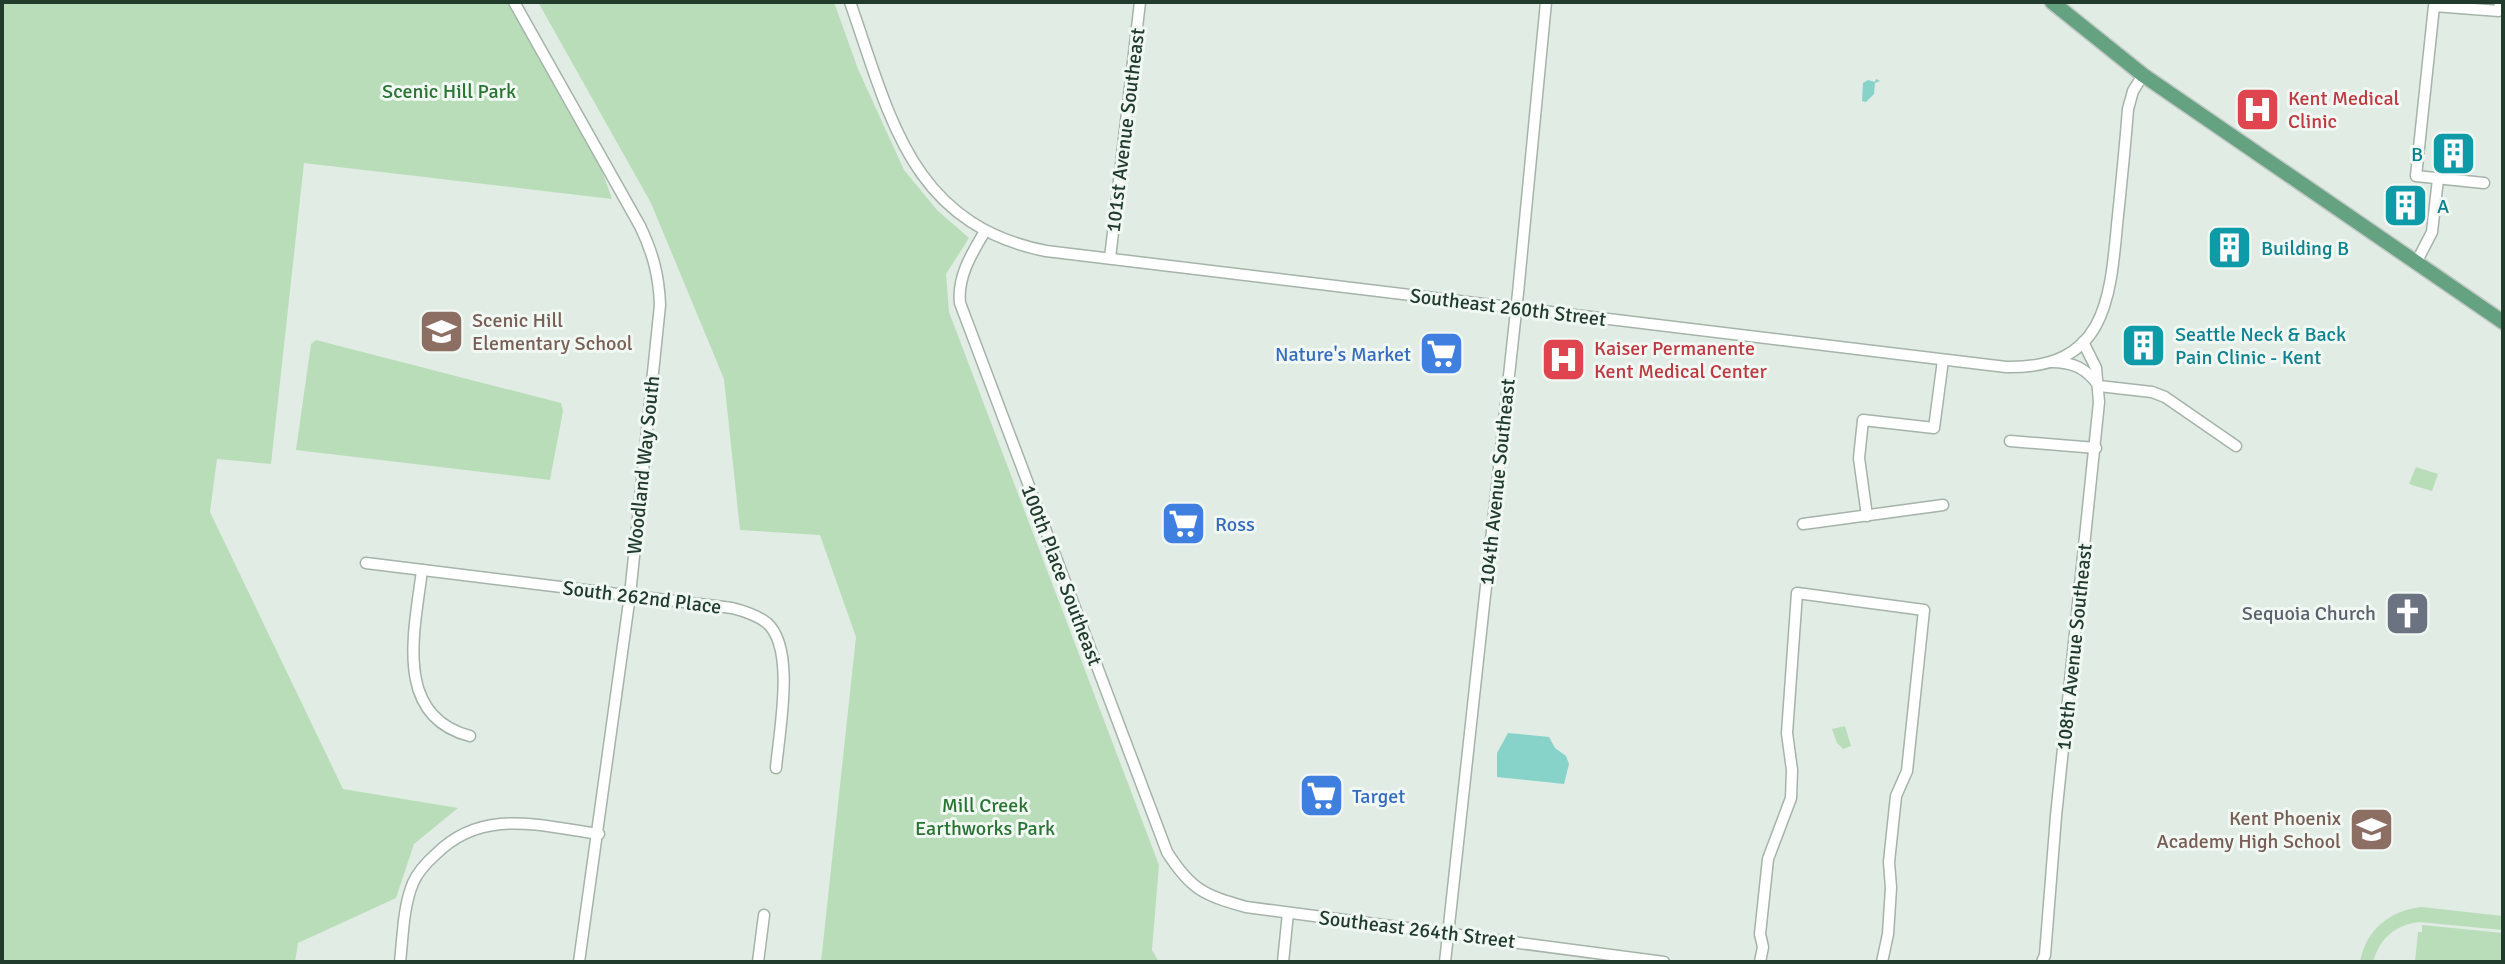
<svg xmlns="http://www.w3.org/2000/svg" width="2505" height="964" font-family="Signika,sans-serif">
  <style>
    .green { fill: #b9ddb9 }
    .water { fill: #87d2c9 }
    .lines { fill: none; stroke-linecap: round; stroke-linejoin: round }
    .minor-casing { stroke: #a4b4a9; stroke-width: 13 }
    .major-casing { stroke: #c1c8c4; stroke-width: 17 }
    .minor { stroke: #fff; stroke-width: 10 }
    .major { stroke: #64a281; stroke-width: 14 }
    .labels { text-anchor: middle; stroke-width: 6; stroke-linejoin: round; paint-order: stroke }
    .park-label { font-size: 20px; fill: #2a7433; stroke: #f1f8f3 }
    .health-label { font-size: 20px; fill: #be3a42; stroke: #f1f8f3; text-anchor: start }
    .street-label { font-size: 20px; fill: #213c2d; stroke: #f1f8f3 }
    .culture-label { font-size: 20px; fill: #0d838f; stroke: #f1f8f3; text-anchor: start }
    .education-label { font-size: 20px; fill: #785e54; stroke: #f1f8f3; text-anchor: start }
    .shop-label { font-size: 20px; fill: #366cbe; stroke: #f1f8f3; text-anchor: start }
    .worship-label { font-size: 20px; fill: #5b616d; stroke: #f1f8f3; text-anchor: end }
  </style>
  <rect width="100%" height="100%" fill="#e1ece4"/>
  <g class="green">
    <path d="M 2,2 L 507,2 L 602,171 L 612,199 L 304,163 L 271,464 L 217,459 L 210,512 L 343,789 L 458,808 L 414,844 L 396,898 L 298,943 L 295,962 L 2,962 Z"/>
    <path d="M 538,2 L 834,2 L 858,69 L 904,170 L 937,210 L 969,238 L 946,274 L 949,312 L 1159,865 L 1152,950 L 1159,962 L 821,962 L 856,637 L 820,535 L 740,530 L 724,379 L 651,203 Z"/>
    <path d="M 316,340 L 561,403 L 563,411 L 550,480 L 296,450 L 311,344 Z"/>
    <path d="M 2416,467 L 2438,474 L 2432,491 L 2409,484 Z"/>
    <path d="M 1845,726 L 1851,746 L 1843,749 L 1837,743 L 1832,729 Z"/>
    <path d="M 2421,907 L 2503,916 L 2503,930 L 2419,922 C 2395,925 2380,938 2373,962 L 2360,962 C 2366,930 2389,911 2421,907 Z"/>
    <path d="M 2422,925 L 2503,933 L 2503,962 L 2415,962 L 2418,932 L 2422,932 Z"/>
  </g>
  <g class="water">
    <path d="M 1876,79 L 1880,81 L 1875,83 L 1874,94 L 1866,102 L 1862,101 L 1863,83 L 1868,80 L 1875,82 Z"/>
    <path d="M 1508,733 L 1549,737 L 1555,748 L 1566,756 L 1569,764 L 1564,784 L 1497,777 L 1497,753 Z"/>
  </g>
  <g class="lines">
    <defs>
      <g id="minor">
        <path d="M 514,2 L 640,226 C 653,253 659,276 660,305 L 630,595 L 579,962"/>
        <path d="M 850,2 C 890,116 910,224 1046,251 L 2006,367 C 2104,369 2110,303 2117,225 C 2121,187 2125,148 2128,109 L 2133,91 L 2143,75"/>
        <path d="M 2484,183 L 2416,176 L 2434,6 L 2499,11 L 2500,2"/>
        <path d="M 985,231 C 972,253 957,277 960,303 L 1167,852 C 1191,890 1204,895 1246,907 L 1664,962"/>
        <path d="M 1110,258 L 1140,2"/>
        <path d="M 2416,263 L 2432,232 L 2438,179"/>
        <path d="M 2051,362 C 2073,362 2086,368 2099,386 L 2152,392 L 2165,397 L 2236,446"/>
        <path d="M 2010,441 L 2096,448"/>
        <path d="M 1867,516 L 1859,458 L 1863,420 L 1934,428 L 1943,360"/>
        <path d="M 1803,524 L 1943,505"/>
        <path d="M 366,563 L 732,608 C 744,611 757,615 767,623 C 796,648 779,732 776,768"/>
        <path d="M 422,570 C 415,629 392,716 470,736"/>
        <path d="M 400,962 C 403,936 403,907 413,883 C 418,871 427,862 436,854 C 483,807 540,826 599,834"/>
        <path d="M 758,962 L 764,915"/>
        <path d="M 1283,962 L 1288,913"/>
        <path d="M 1445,962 L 1518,293 L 1546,2"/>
        <path d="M 1760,962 L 1763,947 L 1760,934 L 1768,859 L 1791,798 L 1792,770 L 1787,733 L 1797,593 L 1924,610 L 1907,771 L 1896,796 L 1889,862 L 1891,888 L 1888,934 L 1882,962"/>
        <path d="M 2042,962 L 2045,955 L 2056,816 L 2099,402 L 2096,368 L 2083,342"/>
      </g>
      <path id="major" d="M 2052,2 L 2143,75 L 2503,322"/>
    </defs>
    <use href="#minor" class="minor-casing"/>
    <use href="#major" class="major-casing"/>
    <use href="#minor" class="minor"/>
    <use href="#major" class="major"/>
  </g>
  <defs>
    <symbol id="hospital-square" viewBox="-11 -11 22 22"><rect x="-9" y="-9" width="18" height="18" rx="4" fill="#e0444e" stroke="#f1f8f3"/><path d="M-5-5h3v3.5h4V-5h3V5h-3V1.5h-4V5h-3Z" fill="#fff"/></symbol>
    <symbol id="building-square" viewBox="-11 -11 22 22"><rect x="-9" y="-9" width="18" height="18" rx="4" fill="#0f9aa8" stroke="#f1f8f3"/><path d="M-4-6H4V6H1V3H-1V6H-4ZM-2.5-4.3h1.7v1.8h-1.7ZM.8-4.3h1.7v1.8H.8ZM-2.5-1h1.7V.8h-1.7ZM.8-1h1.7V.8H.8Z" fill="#fff"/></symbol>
    <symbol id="school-square" viewBox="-11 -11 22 22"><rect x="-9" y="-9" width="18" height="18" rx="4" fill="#8d6e63" stroke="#f1f8f3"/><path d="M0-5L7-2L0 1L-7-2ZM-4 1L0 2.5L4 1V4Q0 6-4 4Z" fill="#fff"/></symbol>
    <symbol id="supermarket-square" viewBox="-11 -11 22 22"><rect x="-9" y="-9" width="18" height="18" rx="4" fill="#3f7fe0" stroke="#f1f8f3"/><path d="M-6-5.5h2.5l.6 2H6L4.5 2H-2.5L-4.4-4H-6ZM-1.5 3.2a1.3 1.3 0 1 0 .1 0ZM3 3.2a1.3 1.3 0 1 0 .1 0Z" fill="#fff"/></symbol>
    <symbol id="church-square" viewBox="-11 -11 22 22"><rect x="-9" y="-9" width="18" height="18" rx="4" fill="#6b7280" stroke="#f1f8f3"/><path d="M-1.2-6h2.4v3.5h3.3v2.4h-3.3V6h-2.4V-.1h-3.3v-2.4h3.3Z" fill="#fff"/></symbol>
  </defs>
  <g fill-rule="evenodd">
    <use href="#hospital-square" x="2232" y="84" width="51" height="51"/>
    <use href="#building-square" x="2428" y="128" width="51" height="51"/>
    <use href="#building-square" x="2380" y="180" width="51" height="51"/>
    <use href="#building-square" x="2204" y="222" width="51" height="51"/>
    <use href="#school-square" x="416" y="306" width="51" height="51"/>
    <use href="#building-square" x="2118" y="320" width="51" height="51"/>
    <use href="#supermarket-square" x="1416" y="328" width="51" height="51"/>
    <use href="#hospital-square" x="1538" y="334" width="51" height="51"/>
    <use href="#supermarket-square" x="1158" y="498" width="51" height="51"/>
    <use href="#church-square" x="2382" y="588" width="51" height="51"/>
    <use href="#supermarket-square" x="1296" y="770" width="51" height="51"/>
    <use href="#school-square" x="2346" y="804" width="51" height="51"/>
  </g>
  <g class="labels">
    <g class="park-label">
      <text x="449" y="98">Scenic Hill Park</text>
      <text x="985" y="812">Mill Creek<tspan x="985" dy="23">Earthworks Park</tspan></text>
    </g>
    <g class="health-label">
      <text x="2288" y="105">Kent Medical<tspan x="2288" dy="23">Clinic</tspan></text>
      <text x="1594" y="355">Kaiser Permanente<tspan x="1594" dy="23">Kent Medical Center</tspan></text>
    </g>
    <g class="street-label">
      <text transform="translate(1125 130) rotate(-83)" y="7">101st Avenue Southeast</text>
      <text transform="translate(1508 307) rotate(7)" y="7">Southeast 260th Street</text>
      <text transform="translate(643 465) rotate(-84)" y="7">Woodland Way South</text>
      <text transform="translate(1497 482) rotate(-84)" y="7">104th Avenue Southeast</text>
      <text transform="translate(1062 575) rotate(69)" y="7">100th Place Southeast</text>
      <text transform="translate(642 597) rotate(7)" y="7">South 262nd Place</text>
      <text transform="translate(2074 647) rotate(-84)" y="7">108th Avenue Southeast</text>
      <text transform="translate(1417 929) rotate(7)" y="7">Southeast 264th Street</text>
    </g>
    <g class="culture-label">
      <text x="2423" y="161" text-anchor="end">B</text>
      <text x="2437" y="213">A</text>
      <text x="2261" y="255">Building B</text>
      <text x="2175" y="341">Seattle Neck &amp; Back<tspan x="2175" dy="23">Pain Clinic - Kent</tspan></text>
    </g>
    <g class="education-label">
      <text x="472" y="327">Scenic Hill<tspan x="472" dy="23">Elementary School</tspan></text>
      <text x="2341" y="825" text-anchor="end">Kent Phoenix<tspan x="2341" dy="23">Academy High School</tspan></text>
    </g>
    <g class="shop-label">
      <text x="1411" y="361" text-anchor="end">Nature's Market</text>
      <text x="1215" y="531">Ross</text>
      <text x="1352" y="803">Target</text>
    </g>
    <g class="worship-label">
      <text x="2376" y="620">Sequoia Church</text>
    </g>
  </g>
  <rect width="2505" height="964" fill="none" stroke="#213c2d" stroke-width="8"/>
</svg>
